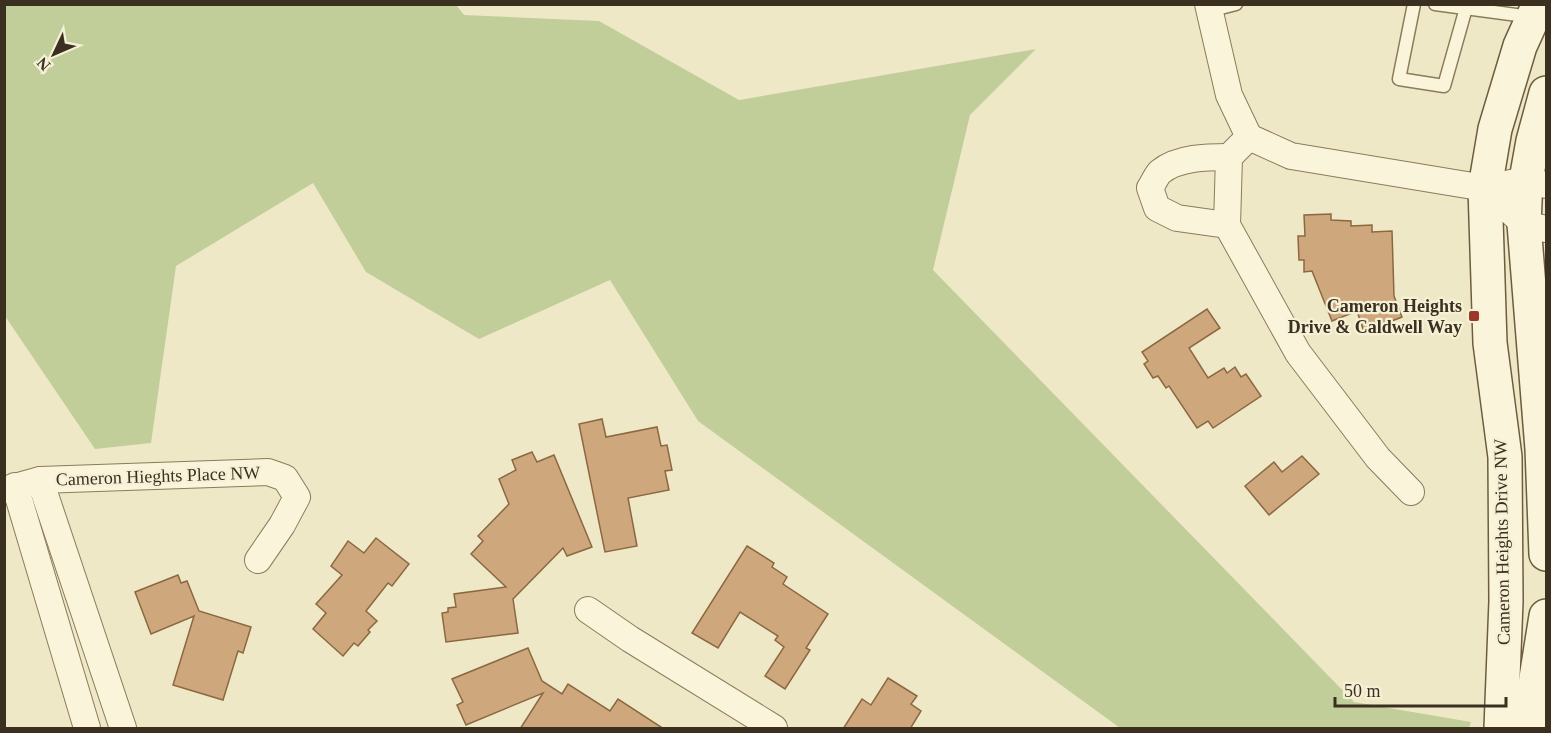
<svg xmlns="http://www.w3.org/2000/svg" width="1551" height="733" font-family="'Times New Roman',serif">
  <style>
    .green { fill: #c1ce9a }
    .building { fill: #cea87c; stroke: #8b6841; stroke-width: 1.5 }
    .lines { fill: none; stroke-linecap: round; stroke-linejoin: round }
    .lane-casing { stroke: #8b7b5b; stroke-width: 15 }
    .street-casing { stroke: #8b7b5b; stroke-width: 28 }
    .secondary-casing { stroke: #6d5c3e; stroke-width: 36 }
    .lane { stroke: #f9f4da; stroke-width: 12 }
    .street { stroke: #f9f4da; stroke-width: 26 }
    .secondary { stroke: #f9f4da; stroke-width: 33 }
    .poi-dot { fill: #9b382a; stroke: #f6f1d6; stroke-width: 2 }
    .labels { text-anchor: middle; stroke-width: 4.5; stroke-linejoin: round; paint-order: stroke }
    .poi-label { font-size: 18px; font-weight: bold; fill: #3b301f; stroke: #f6f1d6; text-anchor: end }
    .street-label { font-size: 18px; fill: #3b301f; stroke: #f6f1d6 }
  </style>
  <rect width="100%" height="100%" fill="#efe8c6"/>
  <path class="green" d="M 456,5 L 464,15 L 599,21 L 739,100 L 1036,49 L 970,115 L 933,270 L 1354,702 L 1471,722 L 1469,728 L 1120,728 L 698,421 L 610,280 L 479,339 L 366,272 L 313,183 L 176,266 L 151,443 L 95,449 L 5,316 L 5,5 Z"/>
  <g class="building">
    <path d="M 1331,214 L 1331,220 L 1351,221 L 1351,226 L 1372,225 L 1372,232 L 1392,231 L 1394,296 L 1402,317 L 1364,332 L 1357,311 L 1332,321 L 1312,271 L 1304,272 L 1304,260 L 1299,260 L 1298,236 L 1305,236 L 1304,215 Z"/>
    <path d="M 1207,309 L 1220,328 L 1189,348 L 1208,378 L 1224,368 L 1227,373 L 1235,367 L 1241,377 L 1246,374 L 1261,396 L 1213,428 L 1208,421 L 1197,428 L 1169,386 L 1166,388 L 1158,376 L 1153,378 L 1144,364 L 1148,361 L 1142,352 Z"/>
    <path d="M 602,419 L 606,437 L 657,427 L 661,446 L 667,445 L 672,470 L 665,471 L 669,490 L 628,498 L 637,546 L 605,552 L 579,424 Z"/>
    <path d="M 532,452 L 537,462 L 554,455 L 592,547 L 567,556 L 563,548 L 513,599 L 518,633 L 446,642 L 442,613 L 448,612 L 448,608 L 456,607 L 454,594 L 506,587 L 471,554 L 483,541 L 478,536 L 509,504 L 499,479 L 516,470 L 512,460 Z"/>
    <path d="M 1302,456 L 1319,474 L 1269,515 L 1245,486 L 1274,462 L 1282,472 Z"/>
    <path d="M 376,538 L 409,564 L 392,586 L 388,583 L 366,611 L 377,621 L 368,630 L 370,632 L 358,646 L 354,643 L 343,656 L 313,629 L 326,613 L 316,604 L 342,575 L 331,566 L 348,541 L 364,553 Z"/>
    <path d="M 747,546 L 774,563 L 772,567 L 787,577 L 783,584 L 828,614 L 806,648 L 810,650 L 785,689 L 765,676 L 784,647 L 775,640 L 778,636 L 740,612 L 718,648 L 692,633 Z"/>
    <path d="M 178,575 L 181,583 L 187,581 L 199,611 L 251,627 L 243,653 L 238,651 L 223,700 L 173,685 L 194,616 L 151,634 L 135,592 Z"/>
    <path d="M 528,648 L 542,681 L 562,694 L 568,684 L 610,711 L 618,699 L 664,729 L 520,729 L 543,693 L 466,725 L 457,705 L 463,702 L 452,679 Z"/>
    <path d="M 888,678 L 917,696 L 911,704 L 921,711 L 910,729 L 843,729 L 862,699 L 871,705 Z"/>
  </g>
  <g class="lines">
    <defs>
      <g id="lane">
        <path d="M 1414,4 L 1399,79 L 1444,86 L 1466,8"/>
        <path d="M 1435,4 L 1532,17"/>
        <path d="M 1209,11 L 1236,4"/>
      </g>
      <g id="street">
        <path d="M 1208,4 L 1229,95 L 1249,137 L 1291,156 L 1485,188 L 1526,180 L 1546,185"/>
        <path d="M 1249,137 L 1229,157 L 1227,225 L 1298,353 L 1378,458 L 1411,492"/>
        <path d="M 1485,188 L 1524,224 L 1546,229"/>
        <path d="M 1227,225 L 1177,218 L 1157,208 L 1150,188 C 1153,184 1156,176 1160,172 C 1178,157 1208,157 1229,157"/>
        <path d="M 40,480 L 123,728"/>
        <path d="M 15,486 L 87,728"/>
        <path d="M 4,490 L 40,480 L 268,472 L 285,478 L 297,497 L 282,525 L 258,560"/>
        <path d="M 588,610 L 630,639 L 774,728"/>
      </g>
      <g id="secondary">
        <path d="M 1546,93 L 1533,141 L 1526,180 L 1524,224 L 1542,449 L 1546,554"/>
        <path d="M 1501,728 L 1506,601 L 1505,457 L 1490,343 L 1485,188 L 1495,129 L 1520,46 L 1539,4"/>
        <path d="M 1528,728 L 1546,616"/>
      </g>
    </defs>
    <use href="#lane" class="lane-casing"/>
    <use href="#street" class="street-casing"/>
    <use href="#secondary" class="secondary-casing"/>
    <use href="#lane" class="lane"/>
    <use href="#street" class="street"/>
    <use href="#secondary" class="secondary"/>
  </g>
  <rect class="poi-dot" x="1468" y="310" width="12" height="12" rx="3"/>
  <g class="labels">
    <g class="poi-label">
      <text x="1462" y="312">Cameron Heights<tspan x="1462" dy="21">Drive &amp; Caldwell Way</tspan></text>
    </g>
    <g class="street-label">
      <text transform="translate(158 476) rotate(-2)" y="6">Cameron Hieghts Place NW</text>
      <text transform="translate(1502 542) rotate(-91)" y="6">Cameron Heights Drive NW</text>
    </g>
  </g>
  <rect width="1551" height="733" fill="none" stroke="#3b301f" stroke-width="12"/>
  <g transform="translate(54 54) rotate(226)" stroke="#f6f1d6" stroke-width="4.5" paint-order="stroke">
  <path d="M0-4.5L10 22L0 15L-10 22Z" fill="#3b301f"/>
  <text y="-9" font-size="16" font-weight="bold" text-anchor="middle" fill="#3b301f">N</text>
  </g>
  <path d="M1335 697v9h171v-9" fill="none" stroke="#3b301f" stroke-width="3"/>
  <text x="1344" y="697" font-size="18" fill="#3b301f" stroke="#f6f1d6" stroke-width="4.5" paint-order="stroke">50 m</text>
</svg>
